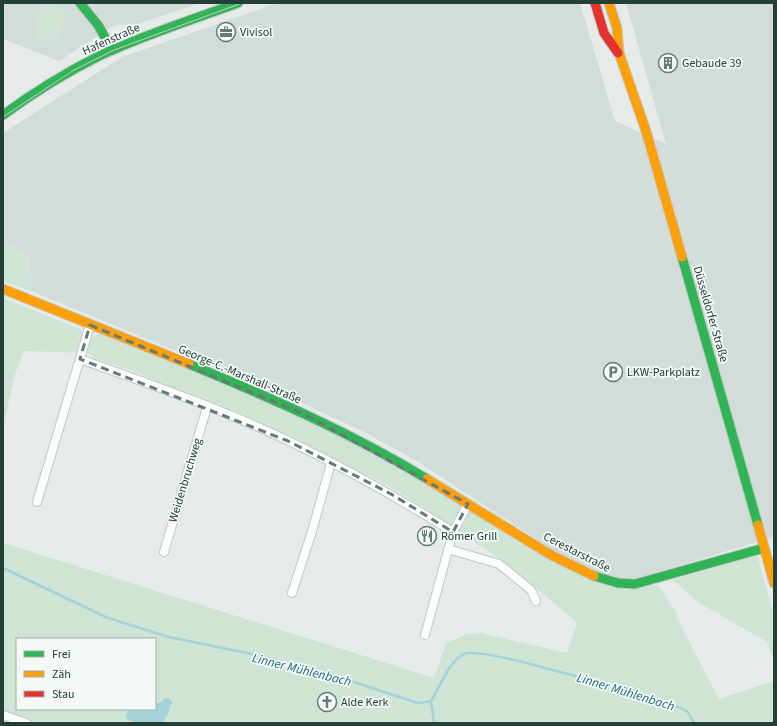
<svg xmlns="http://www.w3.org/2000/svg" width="777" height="726" font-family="'Source Sans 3',sans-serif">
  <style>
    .built { fill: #d3dcd8 }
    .green { fill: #cee4d5; fill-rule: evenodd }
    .water { fill: #a6d2d9 }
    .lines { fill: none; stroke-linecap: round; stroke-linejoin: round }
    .stream { stroke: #a6d2d9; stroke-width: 2.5 }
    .street-casing { stroke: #c2c8c5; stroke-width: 10 }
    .fast-casing { stroke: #c1c8c5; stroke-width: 11 }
    .slow-casing { stroke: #c1c8c5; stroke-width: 11 }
    .jam-casing { stroke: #c1c8c5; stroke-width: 11 }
    .street { stroke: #fbfcfc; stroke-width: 8 }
    .fast { stroke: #30b455; stroke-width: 9 }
    .slow { stroke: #ff9f0a; stroke-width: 9 }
    .jam { stroke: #e5322d; stroke-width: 9 }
    .tram { stroke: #c7ccca; stroke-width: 1 }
    .marked { fill: none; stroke: #677b75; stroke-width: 3; stroke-dasharray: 8 5; stroke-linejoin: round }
    .labels { text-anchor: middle; stroke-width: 3.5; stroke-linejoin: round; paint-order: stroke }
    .poi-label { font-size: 12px; fill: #233f37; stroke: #f4f9f7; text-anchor: start }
    .street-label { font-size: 12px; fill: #233f37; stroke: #f4f9f7 }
    .water-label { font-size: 13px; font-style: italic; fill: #1c6b7b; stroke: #f4f9f7 }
  </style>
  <rect width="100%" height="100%" fill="#e5ebe8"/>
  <g class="built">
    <path d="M 3,3 L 200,3 L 138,24 L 115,25 L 59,61 L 3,39 Z"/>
    <path d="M 278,3 L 580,3 L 615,121 L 666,144 L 626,3 L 774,3 L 774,537 L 627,581 L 609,577 L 556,552 L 415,460 L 364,432 L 311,407 L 31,291 L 29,255 L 3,242 L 3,133 L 122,57 Z"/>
  </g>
  <g class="green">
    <path d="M 48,4 L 60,7 C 69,18 62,27 57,38 L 48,42 L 37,38 C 32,27 35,10 48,4 Z"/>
    <path d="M 3,242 L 29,255 L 31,291 L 3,281 Z"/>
    <path d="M 3,298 L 82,330 L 88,347 L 91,338 L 99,334 L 252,395 L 344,437 L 608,586 L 626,590 L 658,585 L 676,612 L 677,618 L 719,699 L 774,681 L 774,723 L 3,723 L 3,543 L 434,678 L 446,643 L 467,634 L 480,633 L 567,653 L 577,622 L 503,561 L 396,490 L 291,436 L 133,371 L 96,359 L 89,353 L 24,351 L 15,374 L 3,427 ZM 17,639 L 155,639 L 155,709 L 17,709 Z"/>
    <path d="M 757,555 L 774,615 L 774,660 L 767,642 L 698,602 L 673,580 Z"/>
  </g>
  <path class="water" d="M 165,698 L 170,699 L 172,702 L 167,716 L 162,723 L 136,723 L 126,718 L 128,709 L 155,709 L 155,703 L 160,703 Z"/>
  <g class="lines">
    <g class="stream">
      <path d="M 3,568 L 108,618 L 169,637 L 247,653 L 326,673 L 418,703 L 431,701 C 441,686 448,662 464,654 C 481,645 652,699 681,708 L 688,712 L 694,723"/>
      <path d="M 431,701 L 434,723"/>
    </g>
    <defs>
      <g id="street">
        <path d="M 80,359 C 150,384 221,409 289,441 C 345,468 400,499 453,532"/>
        <path d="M 37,502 L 90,325"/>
        <path d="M 448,549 L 499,564 L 531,590 L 536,601"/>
        <path d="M 164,552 L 207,407"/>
        <path d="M 292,593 L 313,528 L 331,463"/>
        <path d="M 425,635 L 453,532 L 468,504"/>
        <path d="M 3,715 L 26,723"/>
      </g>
      <g id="fast">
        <path d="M 80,3 L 98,25 L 112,50"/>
        <path d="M 3,115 C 33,93 65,73 99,56 C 144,35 191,20 238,3"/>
        <path d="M 682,257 L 758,525"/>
        <path d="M 189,364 C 271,398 352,433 427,479"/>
        <path d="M 594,576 L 618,583 L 635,584 L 764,548"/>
      </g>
      <g id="slow">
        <path d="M 609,3 L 617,28 L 619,53 L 646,131 L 682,257"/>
        <path d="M 3,289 L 189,364"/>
        <path d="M 427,479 L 551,555 L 594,576"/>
        <path d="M 758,525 L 774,583"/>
      </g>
      <path id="jam" d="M 595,3 L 604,33 L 618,53"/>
    </defs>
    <use href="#street" class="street-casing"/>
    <use href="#fast" class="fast-casing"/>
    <use href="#slow" class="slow-casing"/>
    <use href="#jam" class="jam-casing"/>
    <use href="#street" class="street"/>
    <use href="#fast" class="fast"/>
    <use href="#slow" class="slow"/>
    <use href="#jam" class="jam"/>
    <path class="tram" d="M 3,117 L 74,70 L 114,50 L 242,3"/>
  </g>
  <path class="marked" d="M 90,325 L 306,415 L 468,504 L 453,532 L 391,494 L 288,441 L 80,359 Z"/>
  <defs>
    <symbol id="office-ring" viewBox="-11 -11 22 22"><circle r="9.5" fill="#f4f9f7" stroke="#677b75" stroke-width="1.5"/><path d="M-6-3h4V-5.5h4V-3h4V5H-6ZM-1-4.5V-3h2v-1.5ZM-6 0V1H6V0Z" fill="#677b75"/></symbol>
    <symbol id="building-ring" viewBox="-11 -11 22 22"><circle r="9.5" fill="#f4f9f7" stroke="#677b75" stroke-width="1.5"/><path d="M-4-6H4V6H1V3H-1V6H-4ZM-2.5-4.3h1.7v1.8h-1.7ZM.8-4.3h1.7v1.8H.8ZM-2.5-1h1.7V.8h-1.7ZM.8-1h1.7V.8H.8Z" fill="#677b75"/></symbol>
    <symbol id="parking-ring" viewBox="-11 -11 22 22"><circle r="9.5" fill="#f4f9f7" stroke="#677b75" stroke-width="1.5"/><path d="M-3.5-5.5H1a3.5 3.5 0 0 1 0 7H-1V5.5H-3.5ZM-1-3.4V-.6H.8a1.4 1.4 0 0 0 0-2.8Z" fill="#677b75"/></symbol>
    <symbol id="restaurant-ring" viewBox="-11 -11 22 22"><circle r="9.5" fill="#f4f9f7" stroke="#677b75" stroke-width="1.5"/><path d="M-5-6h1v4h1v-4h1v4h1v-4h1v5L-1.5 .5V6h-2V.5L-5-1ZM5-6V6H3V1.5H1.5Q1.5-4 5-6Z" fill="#677b75"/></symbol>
    <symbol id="church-ring" viewBox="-11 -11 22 22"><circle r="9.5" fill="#f4f9f7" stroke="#677b75" stroke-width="1.5"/><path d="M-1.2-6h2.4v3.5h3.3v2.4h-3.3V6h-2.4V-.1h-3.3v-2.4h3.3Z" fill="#677b75"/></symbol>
  </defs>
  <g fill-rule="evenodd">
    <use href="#office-ring" x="215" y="21" width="22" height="22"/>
    <use href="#building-ring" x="657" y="52" width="22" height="22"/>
    <use href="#parking-ring" x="602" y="361" width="22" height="22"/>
    <use href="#restaurant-ring" x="416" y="525" width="22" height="22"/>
    <use href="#church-ring" x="316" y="691" width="22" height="22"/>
  </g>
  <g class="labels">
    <g class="poi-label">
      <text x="240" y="36">Vivisol</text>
      <text x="682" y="67">Gebaude 39</text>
      <text x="627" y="376">LKW-Parkplatz</text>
      <text x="441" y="540">Römer Grill</text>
      <text x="341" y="706">Alde Kerk</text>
    </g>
    <g class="street-label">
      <text transform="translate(111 39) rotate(-24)" y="4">Hafenstraße</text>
      <text transform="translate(711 314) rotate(74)" y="4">Düsseldorfer Straße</text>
      <text transform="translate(240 374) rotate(23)" y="4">George-C.-Marshall-Straße</text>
      <text transform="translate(185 480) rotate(-73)" y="4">Weidenbruchweg</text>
      <text transform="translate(577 552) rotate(27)" y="4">Cerestarstraße</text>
    </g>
    <g class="water-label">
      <text transform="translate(302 669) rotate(14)" y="5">Linner Mühlenbach</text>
      <text transform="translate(626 691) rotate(17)" y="5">Linner Mühlenbach</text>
    </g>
  </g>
  <rect width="777" height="726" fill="none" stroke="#233f37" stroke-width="8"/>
  <rect x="16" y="638" width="140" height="72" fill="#f4f9f7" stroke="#a0afaa"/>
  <rect x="24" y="651" width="20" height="6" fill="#30b455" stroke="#a0afaa"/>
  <text x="52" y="658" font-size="12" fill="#233f37">Frei</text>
  <rect x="24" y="671" width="20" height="6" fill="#ff9f0a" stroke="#a0afaa"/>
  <text x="52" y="678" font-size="12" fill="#233f37">Zäh</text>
  <rect x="24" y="691" width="20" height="6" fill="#e5322d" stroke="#a0afaa"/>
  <text x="52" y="698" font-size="12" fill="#233f37">Stau</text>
</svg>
